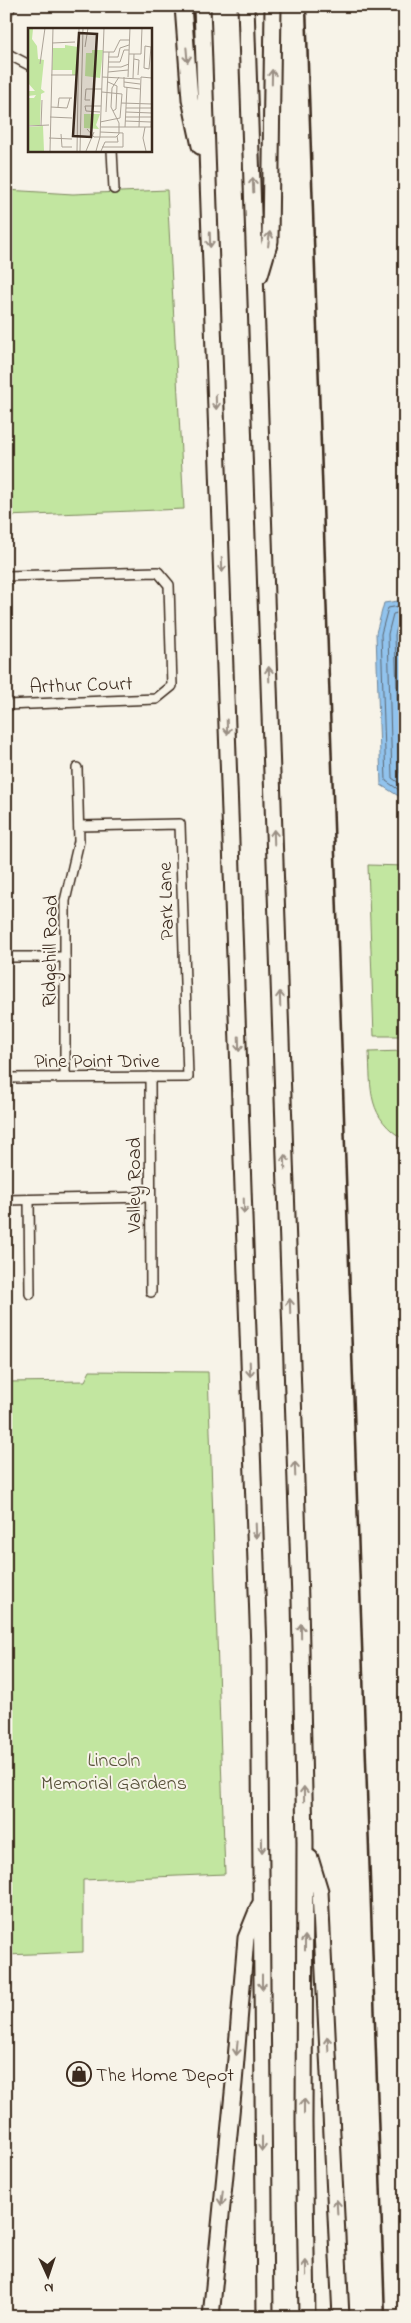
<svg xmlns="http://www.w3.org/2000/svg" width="411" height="2323" font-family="'Indie Flower',sans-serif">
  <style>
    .green { fill: #c2e6a0; stroke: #7e885f }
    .water { fill: #91c3ed; stroke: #6f869a }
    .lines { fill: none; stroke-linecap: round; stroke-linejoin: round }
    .shore { stroke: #5d6771; stroke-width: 1 }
    .minor-casing { stroke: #3b2a1e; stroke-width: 12 }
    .motorway-casing { stroke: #3b2a1e; stroke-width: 19 }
    .minor { stroke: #f7f3e8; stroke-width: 9 }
    .motorway { stroke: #f7f3e8; stroke-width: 15 }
    .rail { stroke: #3b2a1e; stroke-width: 2.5 }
    .oneway { stroke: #998e83 }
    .labels { text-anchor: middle; stroke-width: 4; stroke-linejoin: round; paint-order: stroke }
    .street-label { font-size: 20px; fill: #3b2a1e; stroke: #f7f3e8 }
    .park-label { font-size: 20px; fill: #565038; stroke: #f7f3e8 }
    .poi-label { font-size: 20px; fill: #3b2a1e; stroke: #f7f3e8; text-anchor: start }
    .inset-road { fill: none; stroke: #aca397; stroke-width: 1 }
    .view { fill: #3b2a1e; fill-opacity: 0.15; stroke: #3b2a1e; stroke-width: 2.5 }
    .inset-edge { fill: none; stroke: #3b2a1e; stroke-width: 2.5 }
  </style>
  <rect width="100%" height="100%" fill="#f7f3e8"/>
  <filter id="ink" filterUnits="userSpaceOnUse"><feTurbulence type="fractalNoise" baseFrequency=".02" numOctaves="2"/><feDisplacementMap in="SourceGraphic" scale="10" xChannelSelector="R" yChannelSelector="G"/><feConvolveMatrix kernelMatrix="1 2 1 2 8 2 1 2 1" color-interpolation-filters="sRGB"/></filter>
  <g filter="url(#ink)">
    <g class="green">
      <path d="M 6,190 L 73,194 L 167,190 L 184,509 L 6,516 Z"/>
      <path d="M 368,865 L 405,866 L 405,1036 L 374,1036 Z"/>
      <path d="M 405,1051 L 405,1140 C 367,1118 371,1090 369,1052 Z"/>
      <path d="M 90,1371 L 208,1372 L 225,1874 L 83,1880 L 83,1952 L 6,1955 L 6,1382 L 85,1381 Z"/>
      <path d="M 401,1377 L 405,1377 L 405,2004 L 403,2004 Z"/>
    </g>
    <path class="water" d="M 405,600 L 405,800 L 381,785 L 376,633 L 384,603 Z"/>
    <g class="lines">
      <g class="shore">
        <path d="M 405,605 L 388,608 L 381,634 L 386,781 L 405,794"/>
        <path d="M 405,611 L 393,614 L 388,634 L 392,778 L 405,787"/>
        <path d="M 405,619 L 399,620 L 395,635 L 400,773 L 405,778"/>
      </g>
      <defs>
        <g id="minor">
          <path d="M 6,15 L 11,6"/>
          <path d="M 6,53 L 29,65"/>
          <path d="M 112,150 L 114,189"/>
          <path d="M 6,576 L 158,572 L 169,585 L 172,686 L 156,699 L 6,705"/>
          <path d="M 6,957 L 65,957"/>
          <path d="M 65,1076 L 65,901 L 79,841 L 77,768"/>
          <path d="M 150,1077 L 151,1292"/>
          <path d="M 6,1078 L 188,1077 L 180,824 L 79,826"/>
          <path d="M 6,1200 L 150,1197"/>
          <path d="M 29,1200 L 30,1294"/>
        </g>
        <g id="motorway">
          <path d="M 183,6 L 190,99 L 200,146"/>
          <path d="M 202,6 L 259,1649 L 265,2317"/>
          <path d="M 246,6 L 300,1600 L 305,1842 L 304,2123 L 307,2317"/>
          <path d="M 260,275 L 270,241 L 273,6"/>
          <path d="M 310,1858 L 320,1891 L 341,2317"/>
          <path d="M 211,2317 L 234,2083 L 246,1938 L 259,1906"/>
        </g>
      </defs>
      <use href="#minor" class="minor-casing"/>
      <use href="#motorway" class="motorway-casing"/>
      <use href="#minor" class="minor"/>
      <use href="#motorway" class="motorway"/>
      <path class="rail" d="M 306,6 L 385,2317"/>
    </g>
    <defs><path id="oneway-shaft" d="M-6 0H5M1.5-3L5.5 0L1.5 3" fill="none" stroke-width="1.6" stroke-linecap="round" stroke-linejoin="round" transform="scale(1.25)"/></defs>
    <g class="oneway">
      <use href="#oneway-shaft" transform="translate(187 55) rotate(85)"/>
      <use href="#oneway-shaft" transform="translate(272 77) rotate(-89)"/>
      <use href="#oneway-shaft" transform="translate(253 185) rotate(-92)"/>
      <use href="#oneway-shaft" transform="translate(269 239) rotate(-83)"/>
      <use href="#oneway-shaft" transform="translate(210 240) rotate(88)"/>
      <use href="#oneway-shaft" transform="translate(216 402) rotate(88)"/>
      <use href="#oneway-shaft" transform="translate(222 565) rotate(88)"/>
      <use href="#oneway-shaft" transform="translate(269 674) rotate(-92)"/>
      <use href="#oneway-shaft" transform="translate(227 727) rotate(88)"/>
      <use href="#oneway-shaft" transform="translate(274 837) rotate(-92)"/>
      <use href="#oneway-shaft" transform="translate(280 999) rotate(-92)"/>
      <use href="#oneway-shaft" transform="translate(239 1044) rotate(88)"/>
      <use href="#oneway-shaft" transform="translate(285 1162) rotate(-92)"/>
      <use href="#oneway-shaft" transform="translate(244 1206) rotate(88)"/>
      <use href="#oneway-shaft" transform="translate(290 1306) rotate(-92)"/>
      <use href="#oneway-shaft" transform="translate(250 1369) rotate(88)"/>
      <use href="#oneway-shaft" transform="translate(295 1469) rotate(-92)"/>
      <use href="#oneway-shaft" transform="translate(256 1531) rotate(88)"/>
      <use href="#oneway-shaft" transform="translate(301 1631) rotate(-91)"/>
      <use href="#oneway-shaft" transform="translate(304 1794) rotate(-91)"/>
      <use href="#oneway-shaft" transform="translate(262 1845) rotate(89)"/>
      <use href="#oneway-shaft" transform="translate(305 1943) rotate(-90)"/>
      <use href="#oneway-shaft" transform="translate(262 1982) rotate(90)"/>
      <use href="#oneway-shaft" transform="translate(328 2044) rotate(-93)"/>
      <use href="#oneway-shaft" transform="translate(237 2048) rotate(95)"/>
      <use href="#oneway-shaft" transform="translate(304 2106) rotate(-90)"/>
      <use href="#oneway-shaft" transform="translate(262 2144) rotate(90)"/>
      <use href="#oneway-shaft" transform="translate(222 2198) rotate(96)"/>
      <use href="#oneway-shaft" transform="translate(337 2207) rotate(-93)"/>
      <use href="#oneway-shaft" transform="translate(306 2268) rotate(-91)"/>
    </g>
  </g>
  <defs>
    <symbol id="shop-ring" viewBox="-11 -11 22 22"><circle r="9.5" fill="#f7f3e8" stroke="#3b2a1e" stroke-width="1.5"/><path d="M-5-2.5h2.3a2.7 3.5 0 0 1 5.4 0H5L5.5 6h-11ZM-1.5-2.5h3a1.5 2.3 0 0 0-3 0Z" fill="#3b2a1e"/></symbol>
  </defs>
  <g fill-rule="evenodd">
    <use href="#shop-ring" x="65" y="2060" width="28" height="28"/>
  </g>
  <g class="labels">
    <g class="street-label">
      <text transform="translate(81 684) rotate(-2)" y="7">Arthur Court</text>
      <text transform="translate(165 901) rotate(-92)" y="7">Park Lane</text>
      <text transform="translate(49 951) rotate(-89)" y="7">Ridgehill Road</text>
      <text x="97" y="1067">Pine Point Drive</text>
      <text transform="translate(133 1185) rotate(-90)" y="7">Valley Road</text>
    </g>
    <g class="park-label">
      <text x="114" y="1766">Lincoln<tspan x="114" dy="23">Memorial Gardens</tspan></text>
    </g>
    <g class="poi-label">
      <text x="96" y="2081">The Home Depot</text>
    </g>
  </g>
  <g transform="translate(28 28)">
    <rect width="124" height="124" fill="#f7f3e8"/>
    <path d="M 0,1 L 5,1 L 4,11 L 9,18 L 10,31 L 16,32 L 13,61 L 17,64 L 13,66 L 12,97 L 0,97 L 0,70 L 6,70 L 8,67 L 0,68 L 0,56 L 1,63 L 7,63 L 0,55 ZM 37,17 L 50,19 L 49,47 L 44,47 L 44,42 L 24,42 L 25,20 L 37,20 ZM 64,22 L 75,22 L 72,50 L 57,48 L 58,25 L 64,25 ZM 56,86 L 72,86 L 68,97 L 71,101 L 56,100 ZM 15,98 L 16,123 L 0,123 L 0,99 Z" fill="#c2e6a0"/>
    <path class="inset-road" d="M 24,15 L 47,14M 117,18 L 123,19 L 121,41 L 116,40 ZM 57,19 L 60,0M 75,24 L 86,24 L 92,12 L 102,12M 101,26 L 113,26 L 114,0M 80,29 L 90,29 L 92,20 L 101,17M 106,31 L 111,32 L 110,47M 80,34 L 92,34 L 96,22 L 101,22M 12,36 L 17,0M 80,39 L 93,39 L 101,36M 80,44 L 100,42M 23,47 L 48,47M 74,49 L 112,51M 96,49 L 96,59 L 112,61M 100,49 L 102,0M 105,50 L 106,26M 80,54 L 89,58 L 88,81 L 85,83M 96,54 L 112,56M 62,72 L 57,72 L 58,61 L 74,61M 93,75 L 124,76M 23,79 L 39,80 L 42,70M 30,79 L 31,70 L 44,70M 98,80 L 124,80 L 123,99M 72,84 L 58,83 L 57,78 L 73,78M 78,84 L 81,24M 98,84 L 124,85M 22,89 L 44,90M 97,89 L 123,89M 97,93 L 123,94M 72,94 L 92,90 L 94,66 L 74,64M 0,98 L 21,97M 13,98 L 14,72M 73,99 L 124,99M 97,99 L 99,59M 111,99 L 113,49 L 124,50M 117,99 L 115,110 L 118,123M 59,101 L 66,109 L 72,109M 72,104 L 95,105 L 95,119 L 74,119M 33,106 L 34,119 L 44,119M 72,109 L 88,109 L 91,106 L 91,95 L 83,79 L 84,60 L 91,49M 21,110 L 44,111M 22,123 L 25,0M 49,123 L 51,0M 52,123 L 55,0M 58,123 L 66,104M 68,123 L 72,109 L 76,0M 73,123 L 77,114 L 90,114 L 89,108"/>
    <path class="view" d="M 51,5 L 69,6 L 63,109 L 45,108 Z"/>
    <rect width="124" height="124" class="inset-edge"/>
  </g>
  <rect width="411" height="2323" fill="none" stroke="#f7f3e8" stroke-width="25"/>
  <rect x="12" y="12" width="386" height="2298" fill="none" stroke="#3b2a1e" stroke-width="2" filter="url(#ink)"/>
  <g transform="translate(48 2276) rotate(177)" stroke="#f7f3e8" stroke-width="4" paint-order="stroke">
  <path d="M0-4L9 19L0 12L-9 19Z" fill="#3b2a1e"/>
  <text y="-8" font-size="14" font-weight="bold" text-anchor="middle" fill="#3b2a1e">N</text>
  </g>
</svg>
